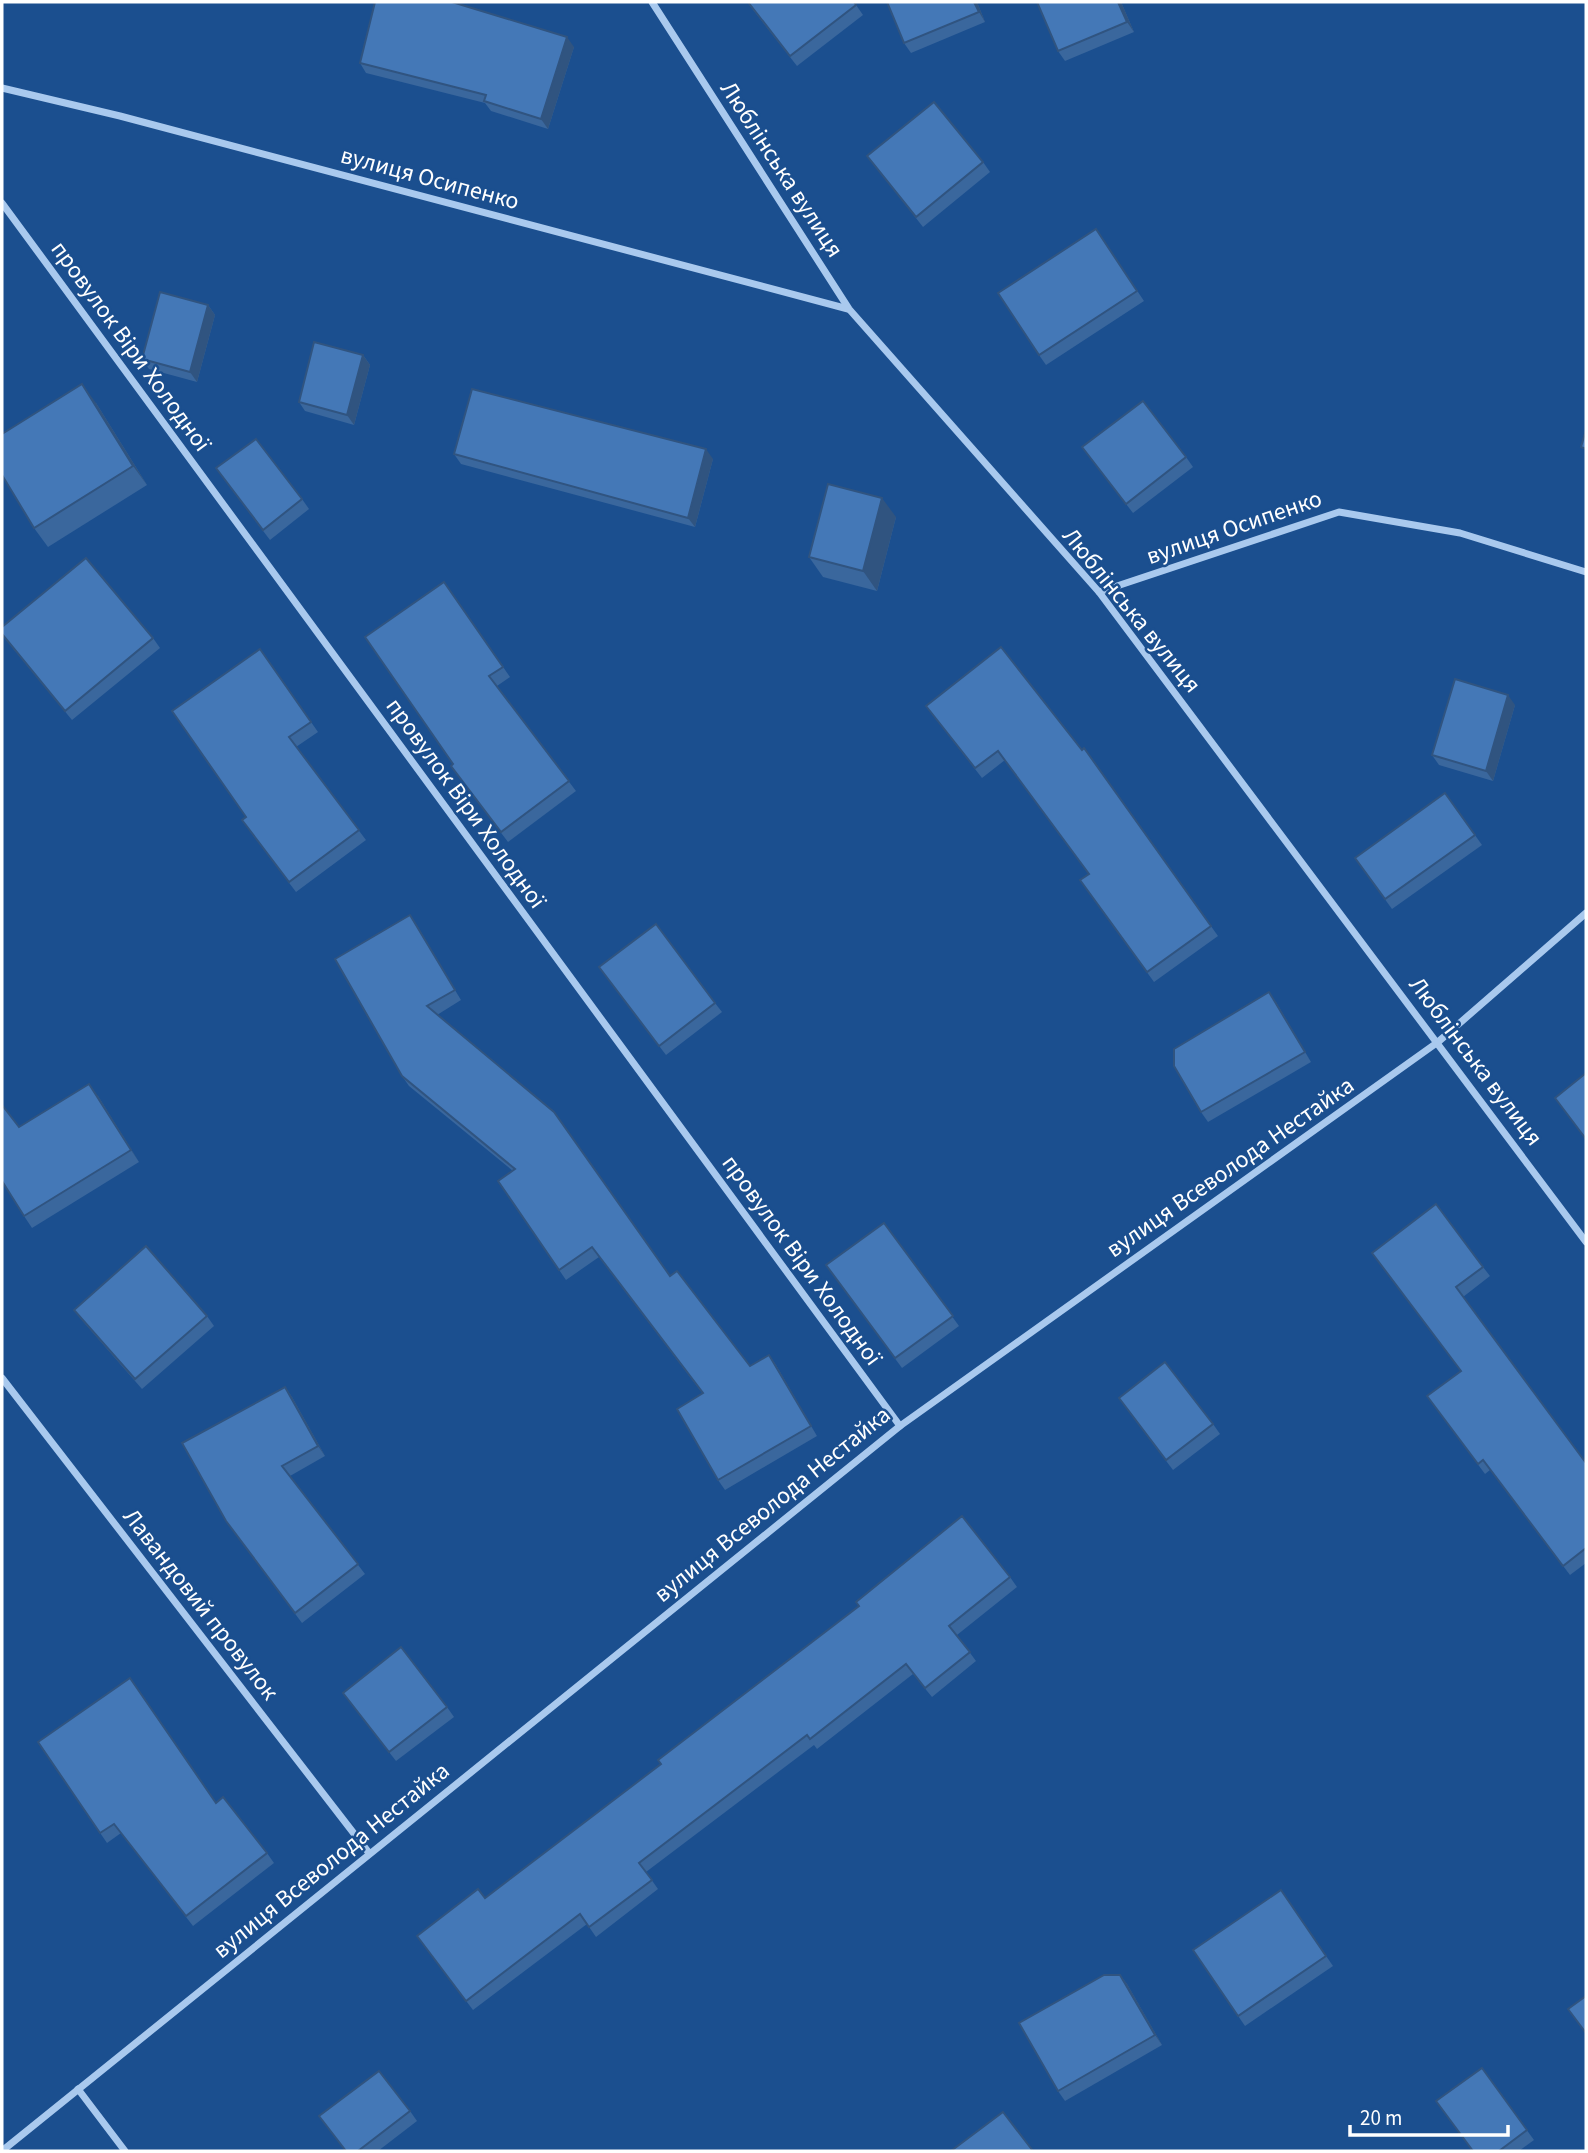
<svg xmlns="http://www.w3.org/2000/svg" width="1588" height="2153" font-family="'Source Sans 3',sans-serif">
  <style>
    .lines { fill: none; stroke-linecap: round; stroke-linejoin: round }
    .minor { stroke: #a9c9ee; stroke-width: 7 }
    .wall { fill: #3a679d }
    .shaded-wall { fill: #305480 }
    .building { fill: #4478b7; stroke: #305480; stroke-width: 2 }
    .labels { text-anchor: middle; stroke-width: 5; stroke-linejoin: round; paint-order: stroke }
    .street-label { font-size: 24px; fill: #fff; stroke: #1b4f8f }
  </style>
  <rect width="100%" height="100%" fill="#1b4f8f"/>
  <g class="lines">
    <g class="minor">
      <path d="M 652,2 L 849,309 L 1099,592 L 1586,1242"/>
      <path d="M 2,88 L 120,116 L 848,309"/>
      <path d="M 2,203 L 900,1426"/>
      <path d="M 1099,592 L 1339,512 L 1460,533 L 1586,572"/>
      <path d="M 2,1378 L 369,1853"/>
      <path d="M 78,2089 L 125,2151"/>
      <path d="M 2,2151 L 900,1426 L 1438,1042 L 1586,913"/>
    </g>
  </g>
  <g class="wall">
    <path d="M 747,2 L 854,2 L 863,15 L 797,66 Z"/>
    <path d="M 887,2 L 977,2 L 985,22 L 911,53 L 904,43 Z"/>
    <path d="M 1121,2 L 1134,32 L 1065,61 L 1058,51 Z"/>
    <path d="M 574,47 L 548,129 L 491,111 L 485,103 L 366,73 L 360,63 Z"/>
    <path d="M 867,156 L 983,162 L 990,172 L 923,227 Z"/>
    <path d="M 1096,229 L 1144,301 L 1046,365 L 1039,355 Z"/>
    <path d="M 208,305 L 215,315 L 197,382 L 149,369 L 142,359 Z"/>
    <path d="M 363,355 L 370,365 L 354,425 L 305,411 L 299,402 Z"/>
    <path d="M 96,403 L 147,485 L 48,547 L 34,528 Z"/>
    <path d="M 1082,447 L 1186,457 L 1193,467 L 1133,513 Z"/>
    <path d="M 454,454 L 713,459 L 695,527 L 461,464 Z"/>
    <path d="M 223,478 L 302,499 L 309,509 L 270,540 Z"/>
    <path d="M 896,517 L 877,591 L 823,577 L 809,557 Z"/>
    <path d="M 444,582 L 510,677 L 497,686 L 576,791 L 508,842 L 458,776 L 453,764 Z"/>
    <path d="M 2,635 L 153,638 L 160,648 L 72,720 Z"/>
    <path d="M 260,649 L 318,732 L 296,747 L 366,840 L 296,892 L 249,830 L 246,817 Z"/>
    <path d="M 1515,705 L 1493,781 L 1439,765 L 1432,755 Z"/>
    <path d="M 926,706 L 1082,750 L 1084,748 L 1218,936 L 1154,982 L 1080,880 L 1089,874 L 1005,760 L 982,778 Z"/>
    <path d="M 1445,793 L 1482,845 L 1392,909 L 1355,858 Z"/>
    <path d="M 410,915 L 461,1000 L 437,1015 L 750,1366 L 769,1355 L 776,1365 L 817,1436 L 725,1490 L 718,1480 L 703,1394 L 599,1257 L 566,1280 L 498,1181 L 513,1171 L 409,1086 L 402,1076 Z"/>
    <path d="M 606,976 L 715,1003 L 722,1012 L 666,1055 Z"/>
    <path d="M 1276,1002 L 1311,1062 L 1208,1122 L 1201,1112 Z"/>
    <path d="M 98,1096 L 139,1162 L 32,1228 L 24,1216 L 19,1127 Z"/>
    <path d="M 884,1223 L 959,1326 L 902,1368 L 826,1265 Z"/>
    <path d="M 1379,1262 L 1483,1267 L 1490,1276 L 1463,1297 L 1586,1463 L 1586,1563 L 1570,1575 L 1490,1470 L 1485,1474 L 1427,1396 L 1461,1371 Z"/>
    <path d="M 74,1310 L 207,1316 L 214,1326 L 142,1389 L 81,1319 Z"/>
    <path d="M 285,1387 L 292,1397 L 325,1456 L 290,1476 L 365,1574 L 302,1623 L 233,1531 Z"/>
    <path d="M 1126,1408 L 1213,1424 L 1220,1434 L 1173,1470 Z"/>
    <path d="M 1010,1577 L 1017,1587 L 957,1635 L 976,1661 L 932,1697 L 913,1674 L 817,1749 L 814,1745 L 646,1872 L 658,1889 L 596,1937 L 587,1924 L 473,2010 L 417,1936 L 485,1898 L 661,1764 Z"/>
    <path d="M 343,1693 L 447,1707 L 454,1717 L 396,1761 Z"/>
    <path d="M 38,1742 L 216,1803 L 267,1853 L 274,1863 L 193,1926 L 121,1833 L 107,1843 Z"/>
    <path d="M 1281,1890 L 1333,1966 L 1245,2026 L 1193,1950 Z"/>
    <path d="M 1120,1975 L 1127,1984 L 1162,2045 L 1065,2101 L 1058,2091 Z"/>
    <path d="M 1482,2068 L 1534,2140 L 1519,2151 L 1473,2151 Z"/>
    <path d="M 410,2111 L 417,2121 L 378,2151 L 346,2151 L 319,2116 Z"/>
  </g>
  <g class="shaded-wall">
    <path d="M 974,2 L 977,2 L 985,22 L 979,12 Z"/>
    <path d="M 1118,2 L 1121,2 L 1134,32 L 1127,22 Z"/>
    <path d="M 567,37 L 574,47 L 548,129 L 541,119 Z"/>
    <path d="M 208,305 L 215,315 L 197,382 L 190,372 Z"/>
    <path d="M 363,355 L 370,365 L 354,425 L 347,415 Z"/>
    <path d="M 82,384 L 96,403 L 147,485 L 133,466 Z"/>
    <path d="M 706,449 L 713,459 L 695,527 L 688,518 Z"/>
    <path d="M 882,498 L 896,517 L 877,591 L 863,571 Z"/>
    <path d="M 1508,695 L 1515,705 L 1493,781 L 1486,771 Z"/>
    <path d="M 410,915 L 417,925 L 461,1000 Z"/>
    <path d="M 1269,992 L 1276,1002 L 1311,1062 Z"/>
    <path d="M 89,1084 L 98,1096 L 139,1162 L 131,1150 Z"/>
    <path d="M 769,1355 L 776,1365 L 817,1436 L 811,1426 Z"/>
    <path d="M 285,1387 L 292,1397 L 325,1456 L 318,1446 Z"/>
    <path d="M 1120,1975 L 1127,1984 L 1162,2045 L 1155,2035 Z"/>
  </g>
  <g class="building">
    <path d="M 375,2 L 452,2 L 567,37 L 541,119 L 484,101 L 486,95 L 360,63 Z"/>
    <path d="M 748,2 L 854,2 L 856,5 L 790,56 Z"/>
    <path d="M 887,2 L 974,2 L 979,12 L 904,43 Z"/>
    <path d="M 1037,2 L 1118,2 L 1127,22 L 1058,51 Z"/>
    <path d="M 934,102 L 983,162 L 916,217 L 867,156 Z"/>
    <path d="M 1096,229 L 1137,291 L 1039,355 L 998,293 Z"/>
    <path d="M 160,292 L 208,305 L 190,372 L 142,359 Z"/>
    <path d="M 314,342 L 363,355 L 347,415 L 299,402 Z"/>
    <path d="M 82,384 L 133,466 L 34,528 L 2,475 L 2,434 Z"/>
    <path d="M 472,389 L 706,449 L 688,518 L 454,454 Z"/>
    <path d="M 1143,401 L 1186,457 L 1126,504 L 1082,447 Z"/>
    <path d="M 1586,430 L 1586,449 L 1581,447 Z"/>
    <path d="M 256,439 L 302,499 L 263,530 L 216,468 Z"/>
    <path d="M 828,484 L 882,498 L 863,571 L 809,557 Z"/>
    <path d="M 86,558 L 153,638 L 65,711 L 2,634 L 2,627 Z"/>
    <path d="M 444,582 L 503,667 L 489,676 L 569,781 L 501,832 L 451,766 L 453,764 L 365,637 Z"/>
    <path d="M 1001,647 L 1082,750 L 1084,748 L 1211,926 L 1147,972 L 1080,880 L 1089,874 L 998,751 L 975,768 L 926,706 Z"/>
    <path d="M 260,649 L 311,722 L 289,737 L 359,830 L 289,882 L 242,820 L 246,817 L 172,711 Z"/>
    <path d="M 1455,679 L 1508,695 L 1486,771 L 1432,755 Z"/>
    <path d="M 1445,793 L 1475,835 L 1385,899 L 1355,858 Z"/>
    <path d="M 410,915 L 455,990 L 427,1006 L 554,1112 L 670,1276 L 677,1271 L 750,1366 L 769,1355 L 811,1426 L 718,1480 L 677,1409 L 703,1393 L 592,1247 L 559,1270 L 498,1181 L 515,1169 L 402,1076 L 335,959 Z"/>
    <path d="M 656,924 L 715,1003 L 659,1046 L 599,967 Z"/>
    <path d="M 1269,992 L 1305,1052 L 1201,1112 L 1174,1066 L 1174,1049 Z"/>
    <path d="M 1586,1073 L 1586,1139 L 1555,1098 Z"/>
    <path d="M 89,1084 L 131,1150 L 24,1216 L 2,1181 L 2,1105 L 19,1127 Z"/>
    <path d="M 1436,1204 L 1483,1267 L 1456,1287 L 1586,1463 L 1586,1548 L 1563,1566 L 1483,1460 L 1478,1464 L 1427,1396 L 1461,1371 L 1372,1253 Z"/>
    <path d="M 884,1223 L 953,1316 L 895,1358 L 826,1265 Z"/>
    <path d="M 146,1246 L 207,1316 L 135,1379 L 74,1310 Z"/>
    <path d="M 1165,1362 L 1213,1424 L 1166,1460 L 1119,1398 Z"/>
    <path d="M 285,1387 L 318,1446 L 282,1466 L 358,1564 L 295,1613 L 226,1521 L 182,1443 Z"/>
    <path d="M 962,1516 L 1010,1577 L 949,1626 L 970,1652 L 925,1688 L 906,1664 L 810,1739 L 807,1735 L 639,1863 L 652,1880 L 589,1927 L 580,1914 L 466,2001 L 417,1936 L 478,1889 L 485,1898 L 661,1764 L 658,1760 L 859,1606 L 856,1602 Z"/>
    <path d="M 401,1647 L 447,1707 L 389,1752 L 343,1693 Z"/>
    <path d="M 130,1678 L 216,1803 L 223,1797 L 267,1853 L 186,1916 L 114,1824 L 100,1833 L 38,1742 Z"/>
    <path d="M 1281,1890 L 1326,1956 L 1238,2016 L 1193,1950 Z"/>
    <path d="M 1104,1975 L 1120,1975 L 1155,2035 L 1058,2091 L 1019,2023 Z"/>
    <path d="M 1586,1996 L 1586,2033 L 1568,2009 Z"/>
    <path d="M 1482,2068 L 1527,2130 L 1499,2151 L 1473,2151 L 1436,2101 Z"/>
    <path d="M 379,2071 L 410,2111 L 358,2151 L 346,2151 L 319,2116 Z"/>
    <path d="M 1003,2112 L 1033,2151 L 951,2151 Z"/>
  </g>
  <g class="labels">
    <g class="street-label">
      <text transform="translate(782 169) rotate(57)" y="8">Люблінська вулиця</text>
      <text transform="translate(430 178) rotate(15)" y="8">вулиця Осипенко</text>
      <text transform="translate(131 346) rotate(54)" y="8">провулок Віри Холодної</text>
      <text transform="translate(1234 527) rotate(-19)" y="8">вулиця Осипенко</text>
      <text transform="translate(1132 610) rotate(51)" y="8">Люблінська вулиця</text>
      <text transform="translate(466 803) rotate(54)" y="8">провулок Віри Холодної</text>
      <text transform="translate(1476 1061) rotate(53)" y="8">Люблінська вулиця</text>
      <text transform="translate(1230 1167) rotate(-35)" y="8">вулиця Всеволода Нестайка</text>
      <text transform="translate(802 1260) rotate(54)" y="8">провулок Віри Холодної</text>
      <text transform="translate(772 1504) rotate(-39)" y="8">вулиця Всеволода Нестайка</text>
      <text transform="translate(201 1604) rotate(52)" y="8">Лавандовий провулок</text>
      <text transform="translate(331 1860) rotate(-39)" y="8">вулиця Всеволода Нестайка</text>
    </g>
  </g>
  <rect width="1588" height="2153" fill="none" stroke="#ffffff" stroke-width="7"/>
  <path d="M1350 2125v10h158v-10" fill="none" stroke="#ffffff" stroke-width="3.5"/>
  <text x="1360" y="2125" font-size="21" fill="#ffffff" stroke="#1b4f8f" stroke-width="5" paint-order="stroke">20 m</text>
</svg>
